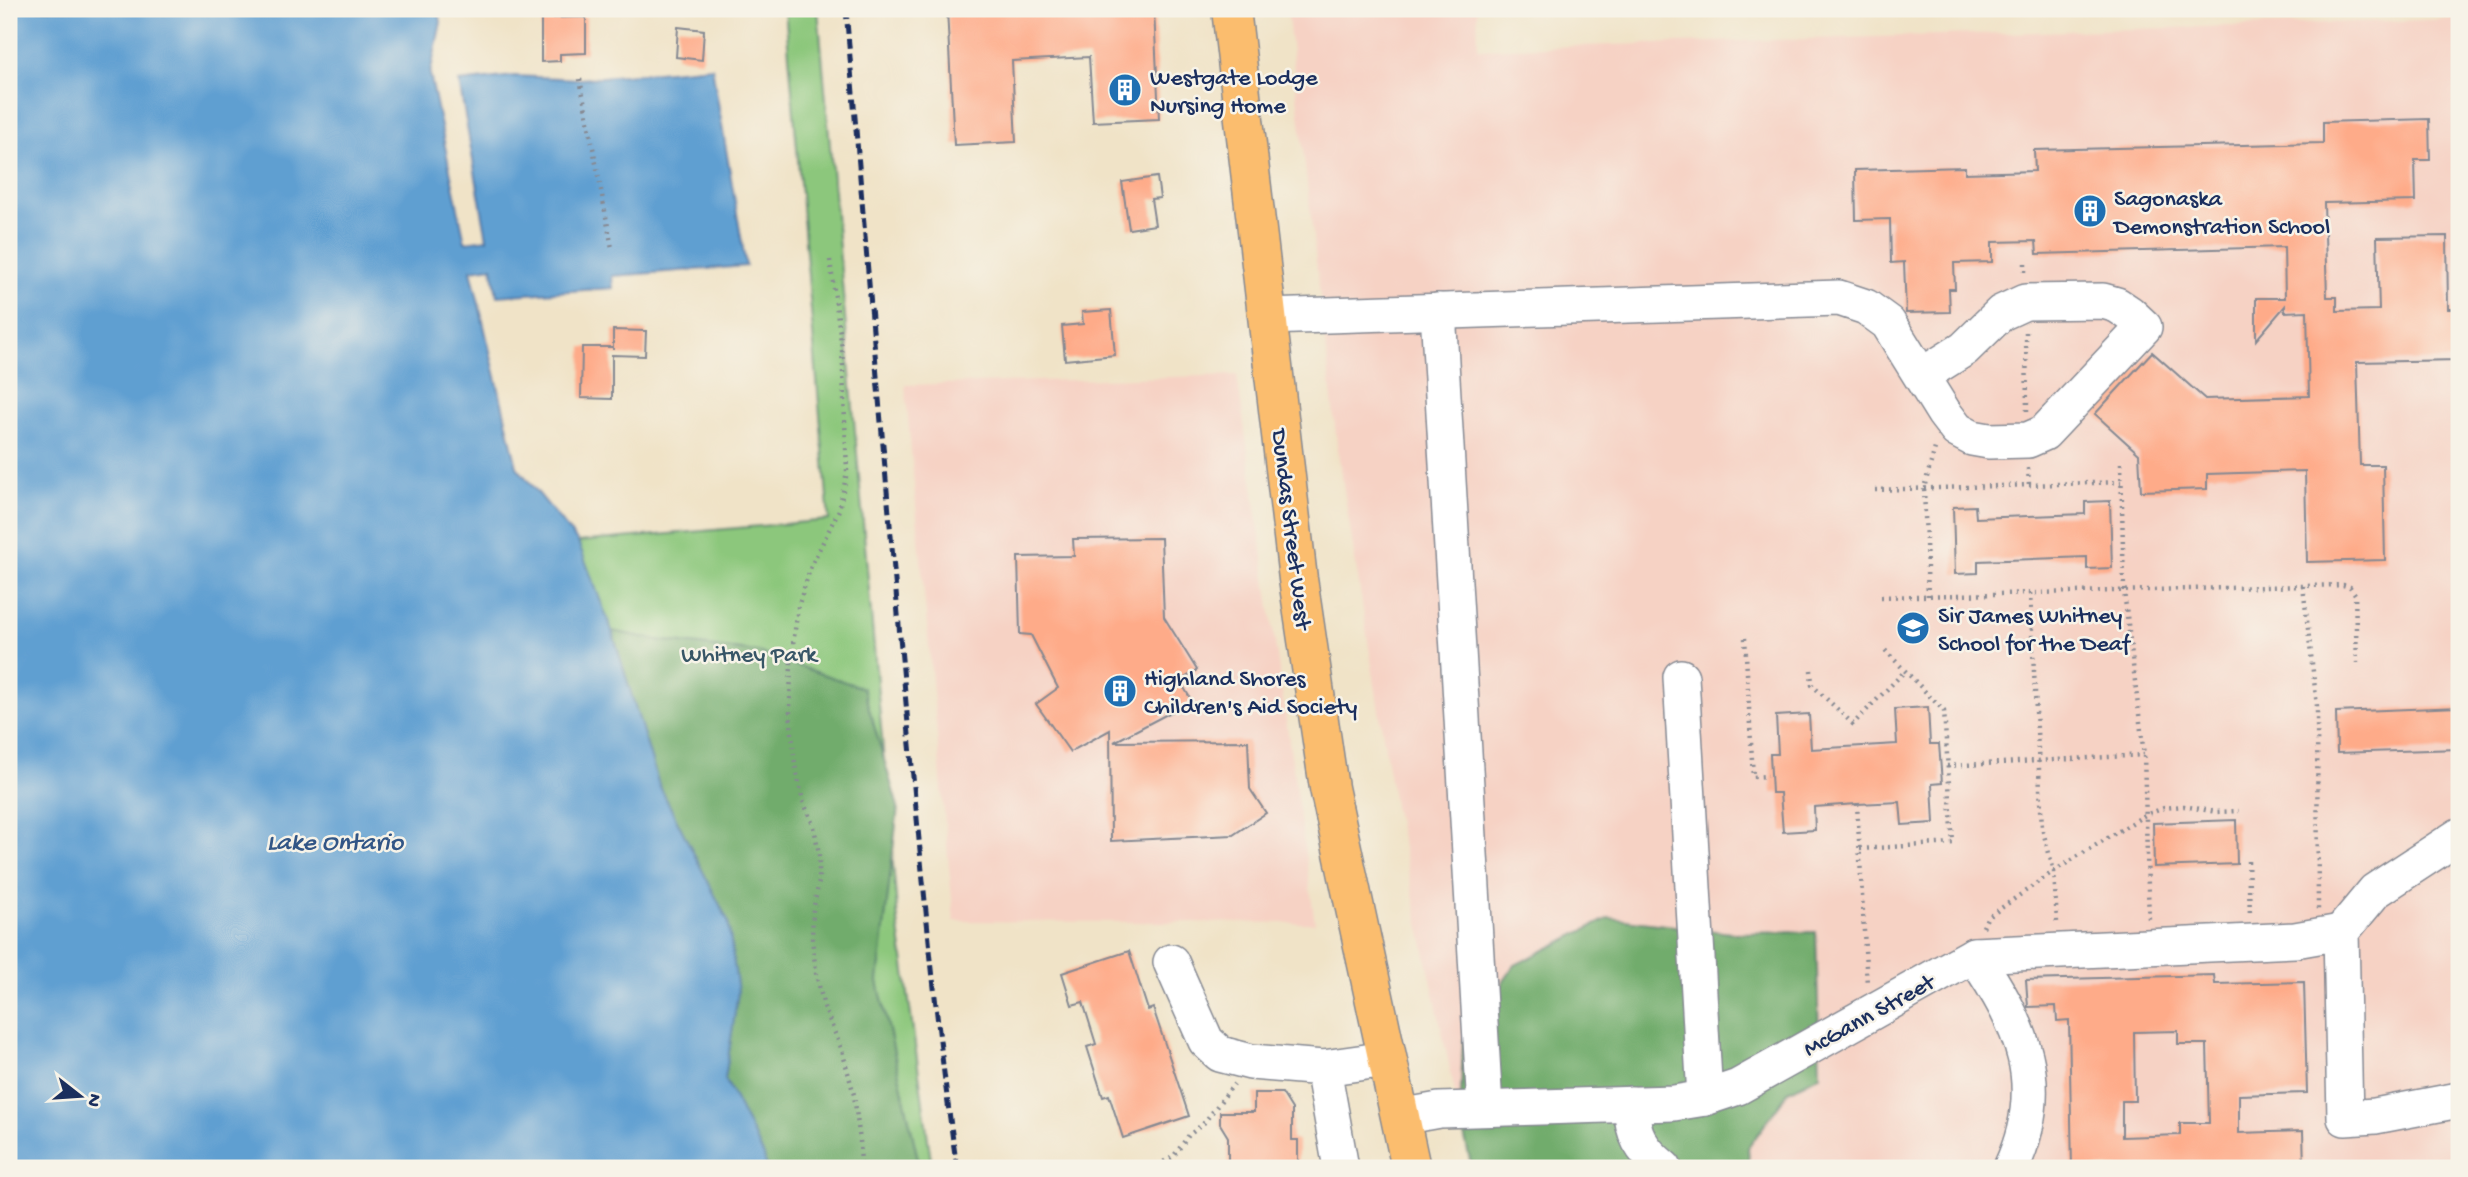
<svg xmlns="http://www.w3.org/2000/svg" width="2468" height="1177" font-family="'Gochi Hand',sans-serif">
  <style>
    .built { fill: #f6d2c4 }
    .green { fill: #8cc77c; stroke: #547b6d; stroke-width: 2 }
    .forest { fill: #71ac6c; stroke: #466e65; stroke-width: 2 }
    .water { fill: #5e9fd1; stroke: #3c6798; stroke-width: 2 }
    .building { fill: #feab89; fill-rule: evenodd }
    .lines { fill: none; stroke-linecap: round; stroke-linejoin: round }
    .minor-casing { stroke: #868992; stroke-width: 38 }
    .major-casing { stroke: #868992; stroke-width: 41 }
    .path { stroke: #868992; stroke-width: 4.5; stroke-dasharray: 2 5; stroke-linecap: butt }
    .minor { stroke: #fff; stroke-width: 35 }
    .major { stroke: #fbbd6e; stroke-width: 38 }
    .rail { stroke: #1b2f5e; stroke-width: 5; stroke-dasharray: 10 5; stroke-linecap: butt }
    .labels { text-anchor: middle; stroke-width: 5; stroke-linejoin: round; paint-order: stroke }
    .poi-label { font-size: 24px; fill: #1b2f5e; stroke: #f7f3e8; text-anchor: start }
    .street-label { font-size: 24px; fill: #1b2f5e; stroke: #f7f3e8 }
    .park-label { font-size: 24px; fill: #375566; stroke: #f7f3e8 }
    .water-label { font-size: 26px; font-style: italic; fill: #325686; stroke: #f7f3e8 }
  </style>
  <rect width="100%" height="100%" fill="#f7f3e8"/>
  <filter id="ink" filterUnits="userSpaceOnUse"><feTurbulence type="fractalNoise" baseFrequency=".0143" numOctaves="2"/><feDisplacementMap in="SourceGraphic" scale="14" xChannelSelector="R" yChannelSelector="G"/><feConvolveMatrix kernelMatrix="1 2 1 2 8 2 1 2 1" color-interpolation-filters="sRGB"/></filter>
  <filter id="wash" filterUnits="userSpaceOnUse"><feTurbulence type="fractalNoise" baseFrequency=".00686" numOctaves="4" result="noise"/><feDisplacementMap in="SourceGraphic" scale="28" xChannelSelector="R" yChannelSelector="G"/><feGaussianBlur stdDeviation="1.57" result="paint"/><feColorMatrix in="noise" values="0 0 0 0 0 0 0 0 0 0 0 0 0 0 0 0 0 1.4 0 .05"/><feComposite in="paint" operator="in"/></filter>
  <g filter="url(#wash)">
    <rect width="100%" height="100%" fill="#f0e3c7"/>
    <g class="built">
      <path d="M 1287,9 L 1477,9 L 1478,49 L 2459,19 L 2459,1168 L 1471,1168 L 1394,805 L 1338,452 Z"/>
      <path d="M 1237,375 L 1315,923 L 954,921 L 905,385 Z"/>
    </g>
    <path class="green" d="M 785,9 L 818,9 L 898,921 L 932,1168 L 766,1168 L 728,921 L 659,785 L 612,631 L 578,542 L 829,520 Z"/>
    <g class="forest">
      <path d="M 612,631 L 658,640 L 758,652 L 863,688 L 898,807 L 878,981 L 920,1168 L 766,1168 L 764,1156 L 725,1079 L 738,992 L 728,921 L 659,785 Z"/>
      <path d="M 1609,918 L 1731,933 L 1816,932 L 1820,1075 L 1789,1091 L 1748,1148 L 1750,1168 L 1472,1168 L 1460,1118 L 1463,1040 L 1515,965 Z"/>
    </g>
    <path class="water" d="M 9,9 L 438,9 L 441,22 L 430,74 L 465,242 L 487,239 L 459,82 L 514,76 L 580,79 L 712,67 L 746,266 L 612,276 L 613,288 L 497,296 L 492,267 L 471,270 L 517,467 L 578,542 L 612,631 L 659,785 L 728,921 L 738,992 L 725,1079 L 764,1156 L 766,1168 L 9,1168 Z"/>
    <g id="blocks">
      <g class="building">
        <path d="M 947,9 L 1154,9 L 1159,119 L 1093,122 L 1089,57 L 1012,61 L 1016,142 L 954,145 Z"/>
        <path d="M 586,17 L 586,53 L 560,54 L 560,61 L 541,62 L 541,18 Z"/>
        <path d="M 678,27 L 704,30 L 702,60 L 676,57 Z"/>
        <path d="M 2429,119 L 2430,160 L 2415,160 L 2416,201 L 2324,203 L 2327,297 L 2337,297 L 2337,311 L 2379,310 L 2377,237 L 2447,236 L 2448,309 L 2459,309 L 2459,360 L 2357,362 L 2360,465 L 2383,465 L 2385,560 L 2307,562 L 2305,471 L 2207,474 L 2207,489 L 2141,491 L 2139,454 L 2095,414 L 2152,352 L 2205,399 L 2309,396 L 2307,311 L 2285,312 L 2285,306 L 2256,340 L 2256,298 L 2285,298 L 2284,247 L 2037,254 L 2036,241 L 1992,242 L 1992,262 L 1954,263 L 1955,289 L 1949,289 L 1950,312 L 1906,313 L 1904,262 L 1891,263 L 1890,219 L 1856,220 L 1855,170 L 1965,167 L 1965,173 L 2035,171 L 2034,150 L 2323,143 L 2323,122 Z"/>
        <path d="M 1157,177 L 1160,198 L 1151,199 L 1155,225 L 1129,229 L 1122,182 Z"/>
        <path d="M 1111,310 L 1115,355 L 1065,360 L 1062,326 L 1083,324 L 1082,312 Z"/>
        <path d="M 613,330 L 646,331 L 645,356 L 612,355 L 612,399 L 581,398 L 582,347 L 613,347 L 613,350 Z"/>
        <path d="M 2110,501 L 2112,568 L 2087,569 L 2087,557 L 1978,561 L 1978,573 L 1955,574 L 1953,507 L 1975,506 L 1976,518 L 2085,514 L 2085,502 Z"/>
        <path d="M 1161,538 L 1164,617 L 1197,670 L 1180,681 L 1192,701 L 1114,742 L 1248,741 L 1250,789 L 1266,813 L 1233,835 L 1111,841 L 1110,730 L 1070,752 L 1036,704 L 1058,688 L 1031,635 L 1020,634 L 1018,557 L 1074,556 L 1073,539 Z"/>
        <path d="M 1928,707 L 1930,744 L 1939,744 L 1942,783 L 1932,784 L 1934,823 L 1902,825 L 1900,802 L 1857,804 L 1814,807 L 1815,830 L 1783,832 L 1780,793 L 1772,793 L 1770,754 L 1778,754 L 1776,716 L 1809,714 L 1811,749 L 1897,744 L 1895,709 Z"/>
        <path d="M 2459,707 L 2459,749 L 2337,753 L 2336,712 Z"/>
        <path d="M 2236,820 L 2237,864 L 2154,867 L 2153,823 Z"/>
        <path d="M 1129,951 L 1148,1010 L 1153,1008 L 1189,1116 L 1123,1138 L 1109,1095 L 1103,1097 L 1087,1047 L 1096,1044 L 1083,1002 L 1072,1005 L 1062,973 Z"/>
        <path d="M 2214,975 L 2215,984 L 2304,982 L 2307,1093 L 2239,1095 L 2239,1133 L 2303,1131 L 2304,1168 L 2072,1168 L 2069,1020 L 2057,1021 L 2056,1006 L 2028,1007 L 2026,980 ZM 2178,1031 L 2178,1044 L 2207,1044 L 2209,1123 L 2180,1123 L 2180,1135 L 2122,1137 L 2122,1101 L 2135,1101 L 2134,1032 Z"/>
        <path d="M 1254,1093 L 1282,1093 L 1292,1109 L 1292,1140 L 1298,1140 L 1298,1168 L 1228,1168 L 1228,1137 L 1220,1124 L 1220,1112 L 1254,1112 Z"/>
      </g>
    </g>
  </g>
  <g filter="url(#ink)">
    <use href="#blocks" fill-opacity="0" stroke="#868992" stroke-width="2"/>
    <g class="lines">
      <defs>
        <g id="minor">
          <path d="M 1438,311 L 1485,1108"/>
          <path d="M 1267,317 L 1839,298 L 1866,307 L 1888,323 L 1944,413 L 1957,430 L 1972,438 L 1989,441 L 2028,440 L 2044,433 L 2144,327 L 2129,313 L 2117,305 L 2103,301 L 2025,302 L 2001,313 L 1964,349 L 1921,376"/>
          <path d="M 1681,677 L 1705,1098"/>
          <path d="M 2459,836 L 2375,891 L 2341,932 L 2345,1118 L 2375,1116 L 2459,1100"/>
          <path d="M 1974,955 C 2022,1026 2050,1084 2011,1168"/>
          <path d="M 1171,962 L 1206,1041 L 1220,1054 L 1251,1062 L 1323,1068"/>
          <path d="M 1631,1104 C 1632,1134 1641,1150 1664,1168"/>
          <path d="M 1400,1117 L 1439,1110 L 1674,1103 L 1705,1098 L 1738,1087 L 1974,955 L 2295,940 L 2341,932"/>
          <path d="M 1341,1168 L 1323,1068 L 1387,1059"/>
        </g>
        <path id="major" d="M 1231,9 L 1298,579 L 1329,788 L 1411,1168"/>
      </defs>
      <use href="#minor" class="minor-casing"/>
      <use href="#major" class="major-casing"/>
      <g class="path">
        <path d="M 580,79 L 612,248"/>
        <path d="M 830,260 L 842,348 L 847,472 L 839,510 L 811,566 L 798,607 L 791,659 L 790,713 L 795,765 L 803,801 L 814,827 L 819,854 L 819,882 L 813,910 L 812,938 L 816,973 L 824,1007 L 842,1050 L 854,1095 L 860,1141 L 861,1168"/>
        <path d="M 2025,263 L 2025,274"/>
        <path d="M 2026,332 L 2027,411"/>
        <path d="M 2121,463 L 2124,591 L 2144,755 L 2149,921"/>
        <path d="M 2028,468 L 2029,485"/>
        <path d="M 1875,490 L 2121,482"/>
        <path d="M 2303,586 L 2317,706 L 2318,910"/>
        <path d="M 2030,593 L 2042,828 L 2054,871 L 2057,923"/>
        <path d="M 1928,596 L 1924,488 L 1935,448"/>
        <path d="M 1881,597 L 2343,585 L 2350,587 L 2355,594 L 2357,663"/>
        <path d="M 1745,638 L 1753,777 L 1768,776"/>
        <path d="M 1811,670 L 1812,685 L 1853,724 L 1905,671"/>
        <path d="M 1947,766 L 2144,755"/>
        <path d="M 1857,804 L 1867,985"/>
        <path d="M 1860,849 L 1953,843 L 1944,711 L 1884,649"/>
        <path d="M 2248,861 L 2250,914"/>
        <path d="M 1983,927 L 1987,918 L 2054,871 L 2145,815 L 2164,808 L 2184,806 L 2216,812 L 2239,811"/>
        <path d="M 1151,1168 L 1173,1157 L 1189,1135 L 1203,1124 L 1234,1084"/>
      </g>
      <use href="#minor" class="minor"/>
      <use href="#major" class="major"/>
      <path class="rail" d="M 846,9 C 865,240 885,472 906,703 C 921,858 934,1014 957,1168"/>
    </g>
  </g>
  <defs>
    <symbol id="building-disc" viewBox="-11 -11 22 22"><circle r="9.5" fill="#1f6fb2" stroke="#f7f3e8"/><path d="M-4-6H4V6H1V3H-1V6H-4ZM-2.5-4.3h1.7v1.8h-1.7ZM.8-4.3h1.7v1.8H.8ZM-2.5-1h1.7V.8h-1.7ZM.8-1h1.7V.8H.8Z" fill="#fff"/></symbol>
    <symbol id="school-disc" viewBox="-11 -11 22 22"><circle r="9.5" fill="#1f6fb2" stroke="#f7f3e8"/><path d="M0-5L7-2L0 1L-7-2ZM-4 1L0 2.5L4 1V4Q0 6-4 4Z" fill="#fff"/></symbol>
  </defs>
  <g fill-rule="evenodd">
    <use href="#building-disc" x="1106" y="71" width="38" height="38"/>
    <use href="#building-disc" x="2071" y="192" width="38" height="38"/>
    <use href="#school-disc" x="1894" y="609" width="38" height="38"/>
    <use href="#building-disc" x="1101" y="672" width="38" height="38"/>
  </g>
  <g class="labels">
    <g class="poi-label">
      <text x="1150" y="84">Westgate Lodge<tspan x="1150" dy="28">Nursing Home</tspan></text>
      <text x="2114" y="205">Sagonaska<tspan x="2114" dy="28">Demonstration School</tspan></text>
      <text x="1938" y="622">Sir James Whitney<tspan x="1938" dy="28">School for the Deaf</tspan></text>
      <text x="1144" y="685">Highland Shores<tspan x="1144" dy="28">Children's Aid Society</tspan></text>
    </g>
    <g class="street-label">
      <text transform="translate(1293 529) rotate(83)" y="8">Dundas Street West</text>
      <text transform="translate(1868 1014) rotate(-29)" y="8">McGann Street</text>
    </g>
    <g class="park-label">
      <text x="749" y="661">Whitney Park</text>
    </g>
    <g class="water-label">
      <text x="335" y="849">Lake Ontario</text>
    </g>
  </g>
  <rect width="2468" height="1177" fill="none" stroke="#f7f3e8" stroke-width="35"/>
  <g transform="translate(80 1096) rotate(107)" stroke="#f7f3e8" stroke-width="5" paint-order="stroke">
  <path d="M0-5L12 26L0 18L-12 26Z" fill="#1b2f5e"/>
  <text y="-10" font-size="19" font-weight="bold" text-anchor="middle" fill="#1b2f5e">N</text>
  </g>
</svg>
